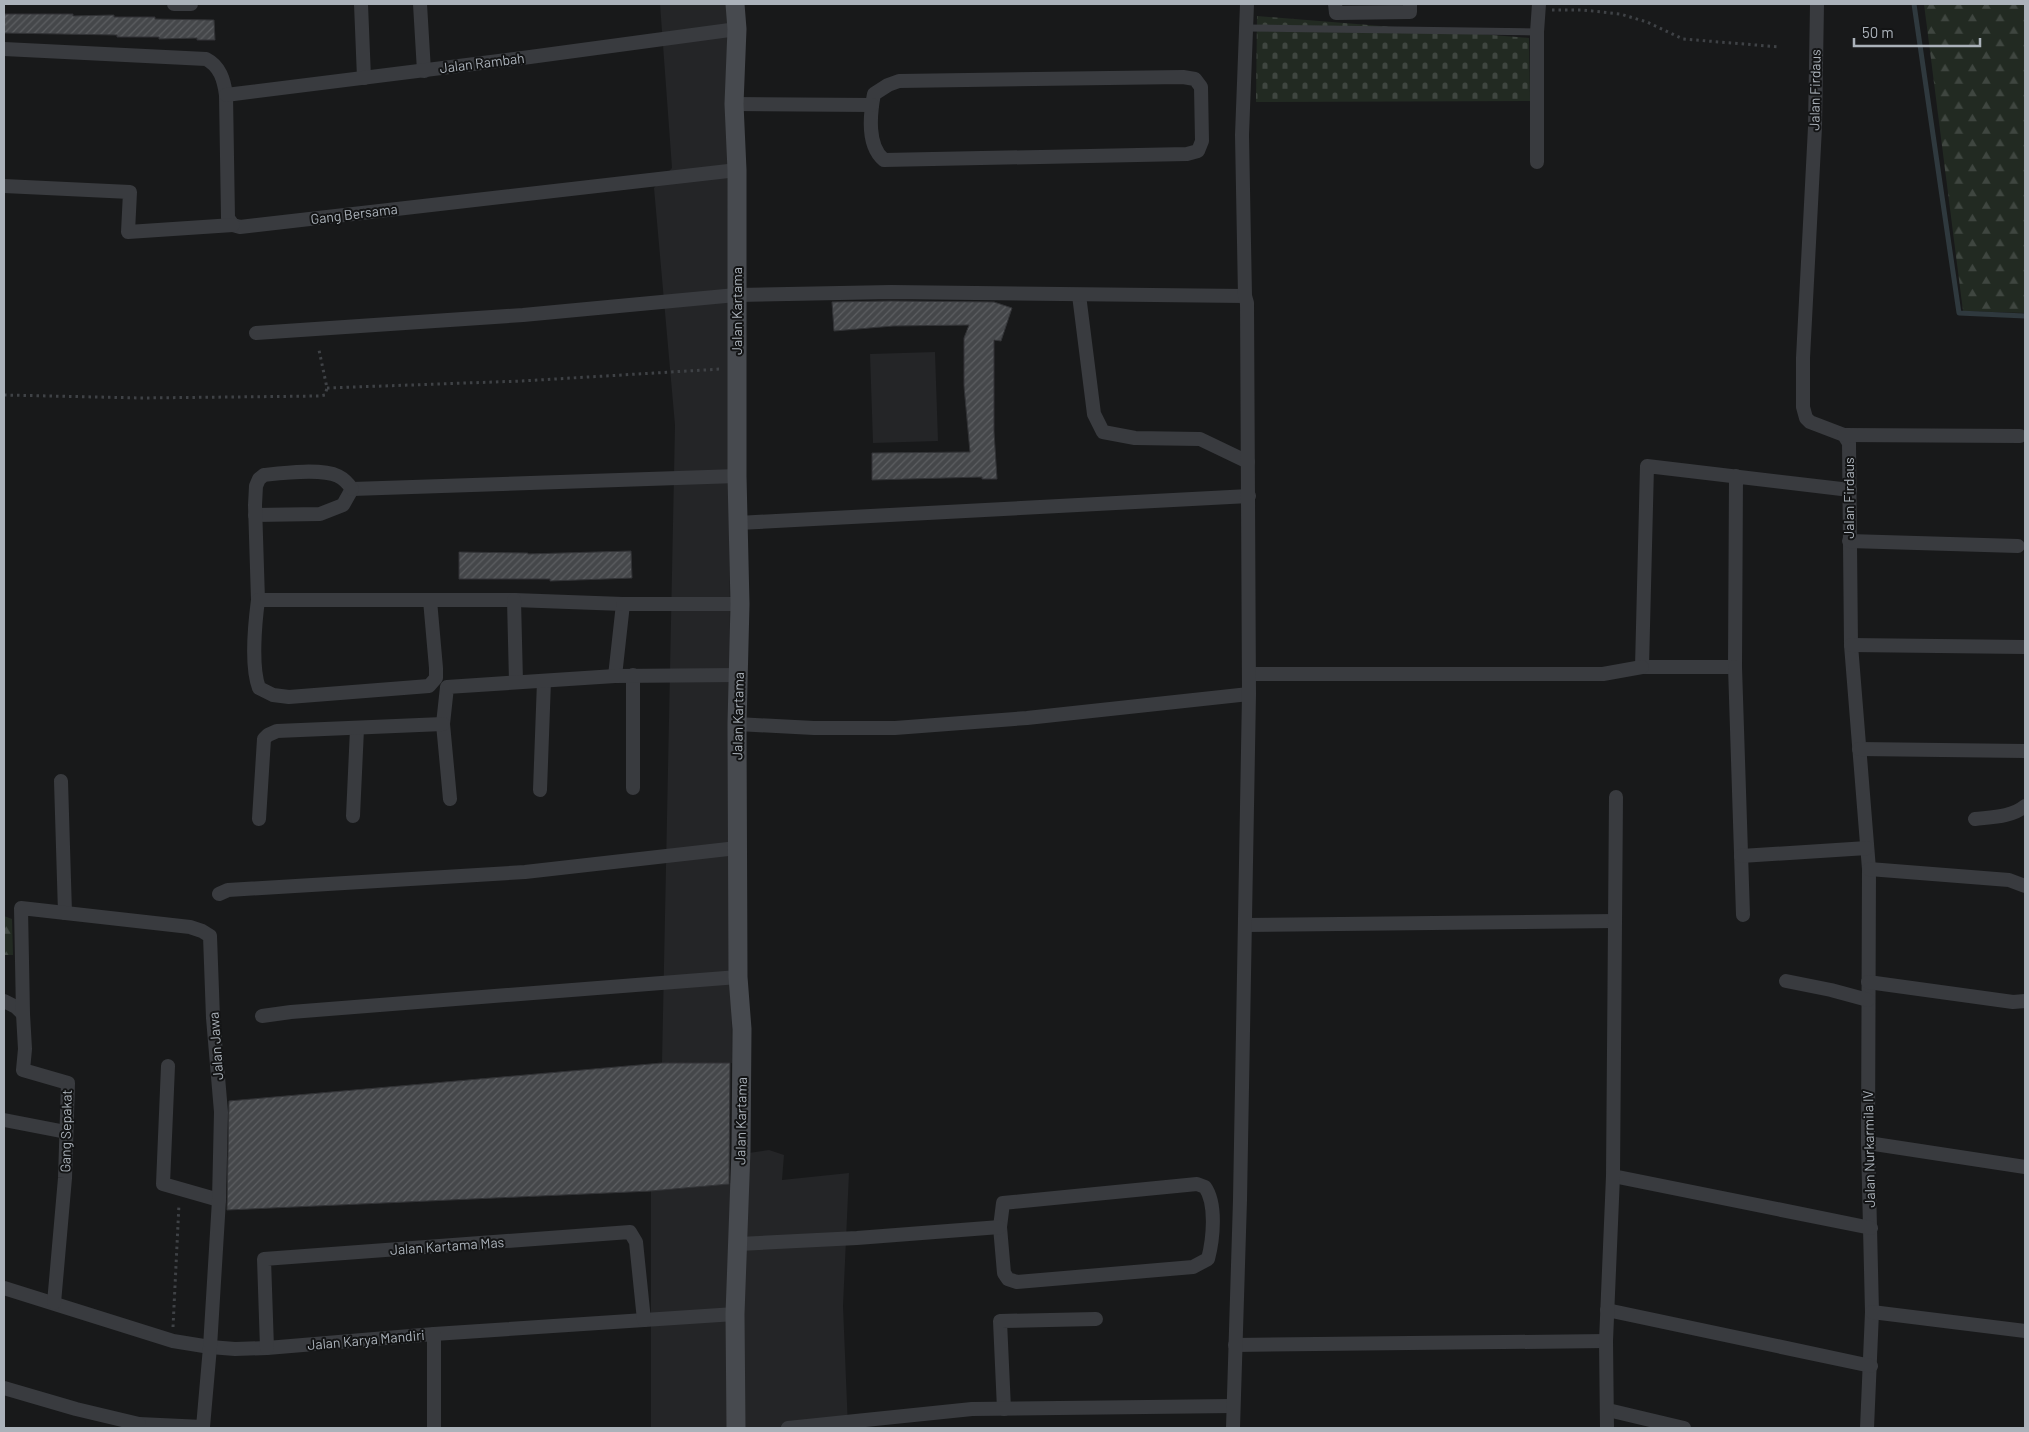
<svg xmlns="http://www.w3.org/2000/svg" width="2029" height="1432" font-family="Barlow,sans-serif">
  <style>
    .built { fill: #242527 }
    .forest { fill: url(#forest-firs) }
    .cemetery { fill: url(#cemetery-stones) }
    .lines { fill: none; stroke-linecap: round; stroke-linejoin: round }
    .stream { stroke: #2f393e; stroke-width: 5 }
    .building { fill: url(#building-hatch); stroke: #323336 }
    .path { stroke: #3f4246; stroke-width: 3; stroke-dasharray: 2.5 4; stroke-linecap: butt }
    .service { stroke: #393b3f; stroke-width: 7 }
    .minor { stroke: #393b3f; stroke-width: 14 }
    .secondary { stroke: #474a4f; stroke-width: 19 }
    .labels { text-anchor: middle; stroke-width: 4; stroke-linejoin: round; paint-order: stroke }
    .street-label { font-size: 14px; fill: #abb2ba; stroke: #131415 }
  </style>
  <defs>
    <pattern id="forest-firs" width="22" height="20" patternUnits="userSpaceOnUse" patternTransform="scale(1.25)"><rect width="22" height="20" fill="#222a22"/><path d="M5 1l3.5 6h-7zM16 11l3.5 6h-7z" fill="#3f4640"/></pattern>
    <pattern id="cemetery-stones" width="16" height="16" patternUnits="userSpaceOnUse" patternTransform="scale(1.25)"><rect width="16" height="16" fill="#222a22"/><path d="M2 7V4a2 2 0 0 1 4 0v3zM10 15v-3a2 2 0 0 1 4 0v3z" fill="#3f4640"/></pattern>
    <pattern id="building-hatch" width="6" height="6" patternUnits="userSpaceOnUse" patternTransform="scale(1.25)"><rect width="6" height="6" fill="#45474a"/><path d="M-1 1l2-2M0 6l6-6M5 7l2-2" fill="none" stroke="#5d5f62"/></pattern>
  </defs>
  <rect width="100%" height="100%" fill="#18191a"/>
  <g class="built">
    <path d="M 660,4 L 727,4 L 732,1063 L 662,1063 L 675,425 L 654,188 L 672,168 Z"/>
    <path d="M 935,352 L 938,441 L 873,443 L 870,354 Z"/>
    <path d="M 769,1150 L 784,1155 L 782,1180 L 849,1173 L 843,1306 L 848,1428 L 651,1428 L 651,1191 L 733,1183 L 735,1155 Z"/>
  </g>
  <g class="forest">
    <path d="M 1924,4 L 2025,4 L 2025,313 L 1963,311 Z"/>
    <path d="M 4,916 L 12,919 L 13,955 L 4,955 Z"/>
  </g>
  <path class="cemetery" d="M 1257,16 L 1529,38 L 1530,101 L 1256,102 Z"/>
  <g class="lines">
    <path class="stream" d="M 1914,4 L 1959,313 L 2025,316"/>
  </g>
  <g class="building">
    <path d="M 4,14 L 73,14 L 73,16 L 114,15 L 114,17 L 155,17 L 155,19 L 214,20 L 215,40 L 197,40 L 197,38 L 159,39 L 159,37 L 117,37 L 117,35 L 4,33 Z"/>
    <path d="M 891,301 L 994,302 L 1012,308 L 1001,341 L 994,340 L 994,432 L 997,479 L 982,479 L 982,477 L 872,480 L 872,453 L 970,452 L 964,386 L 964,338 L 969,325 L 893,326 L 834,331 L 832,302 Z"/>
    <path d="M 631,551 L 632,578 L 550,581 L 550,579 L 459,579 L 459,552 L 528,553 L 528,554 Z"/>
    <path d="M 662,1063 L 730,1063 L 729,1184 L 651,1191 L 227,1210 L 229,1101 Z"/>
  </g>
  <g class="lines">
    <g class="path">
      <path d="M 1552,10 L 1583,10 L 1620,14 L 1647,22 L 1683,39 L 1780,47"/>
      <path d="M 327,388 L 522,381 L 721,369"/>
      <path d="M 4,395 L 142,398 L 320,396 L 325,395 L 327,388 L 319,350"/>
      <path d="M 173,1327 L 179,1204"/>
    </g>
    <path class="service" d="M 1246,28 L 1537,32"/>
    <g class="minor">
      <path d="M 174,4 L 191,4"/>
      <path d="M 361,4 L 364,78"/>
      <path d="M 420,4 L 424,71"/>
      <path d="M 1335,4 L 1336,13 L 1410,12 L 1410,4"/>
      <path d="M 1817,4 L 1815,127 L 1803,358 L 1803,407 L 1806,418 L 1810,422 L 1844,435 L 1849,443 L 1851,645 L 1869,869 L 1868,1143 L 1872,1312 L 1867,1428"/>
      <path d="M 4,49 L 206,59 C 220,66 224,80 226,95 L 228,218 L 233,225 L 240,227 L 737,170"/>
      <path d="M 1183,77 L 1195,79 L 1201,87 L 1202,141 L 1198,151 L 1187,154 L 884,160 C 867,146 870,114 874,94 L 888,85 L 899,81 Z"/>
      <path d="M 226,95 L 530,57 L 737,29"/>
      <path d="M 734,104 L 872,105"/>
      <path d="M 1537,162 L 1537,32 L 1539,4"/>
      <path d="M 4,186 L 130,192 L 128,232 L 233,225"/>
      <path d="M 1079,295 L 1094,414 L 1103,432 L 1135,438 L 1200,439 L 1248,462"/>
      <path d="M 256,333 L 523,315 L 736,295 L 891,292 L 1245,296"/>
      <path d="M 1844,435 L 2020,436"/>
      <path d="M 1736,476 L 1735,667 L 1642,667 L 1647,466 L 1850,490"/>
      <path d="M 352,489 L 737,476"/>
      <path d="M 255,515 L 320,514 L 343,505 L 352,489"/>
      <path d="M 738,523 L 1249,496"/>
      <path d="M 1849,541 L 2018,546"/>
      <path d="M 258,600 L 255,505 L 256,486 L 259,479 L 264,475 C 282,473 321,468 338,476 C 344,479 348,483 352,489"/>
      <path d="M 430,600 L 436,668 L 436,678 L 429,686 L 289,697 L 273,695 L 259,688 C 251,667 255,623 258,600 L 514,600 L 623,604 L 615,676"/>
      <path d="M 514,600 L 516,682"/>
      <path d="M 623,604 L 740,604"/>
      <path d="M 1851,645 L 2025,647"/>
      <path d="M 1735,667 L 1743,915"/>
      <path d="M 1249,674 L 1603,674 L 1642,667"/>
      <path d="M 633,675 L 633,788"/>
      <path d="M 737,724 L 814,728 L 895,728 L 1027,718 L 1249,694"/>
      <path d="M 1859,749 L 2025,751"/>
      <path d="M 61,781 L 65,913"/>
      <path d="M 540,790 L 544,681"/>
      <path d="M 450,799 L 443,724 L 447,687 L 615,676 L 739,675"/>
      <path d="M 353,816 L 357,729"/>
      <path d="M 259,819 L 264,739 L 268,735 L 277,731 L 443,724"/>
      <path d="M 1975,819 C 1992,817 2012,817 2025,806"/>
      <path d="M 1741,856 L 1867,848"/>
      <path d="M 1869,869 L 2009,880 L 2025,886"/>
      <path d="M 219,894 L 228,890 L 525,872 L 737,848"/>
      <path d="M 1245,925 L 1615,921"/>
      <path d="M 1786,981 L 1831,990 L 1868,1000"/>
      <path d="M 1868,982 L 2013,1002 L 2025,1001"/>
      <path d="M 4,1001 L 16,1007 L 23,1014"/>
      <path d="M 262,1016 L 291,1012 L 738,977"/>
      <path d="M 168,1066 L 163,1184 L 219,1200"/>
      <path d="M 4,1120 L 66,1132"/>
      <path d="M 1868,1143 L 2025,1167"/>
      <path d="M 1613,1176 L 1871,1228"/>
      <path d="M 1197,1184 L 1205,1187 C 1217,1204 1213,1240 1208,1259 L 1193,1267 L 1017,1282 L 1008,1279 L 1004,1273 L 1000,1227 L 1003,1203 Z"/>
      <path d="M 739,1244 L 857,1238 L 1000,1227"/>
      <path d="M 4,1288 L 173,1341 L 210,1347 L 235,1349 L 267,1348 L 434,1334 L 735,1314"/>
      <path d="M 54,1303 L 65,1178 L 68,1083 L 23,1070 L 25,1049 L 23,1014 L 21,908 L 190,927 L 202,931 L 210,936 L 213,1018 L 221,1112 L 219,1200 L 210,1347 L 203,1427 L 139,1424"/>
      <path d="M 1607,1310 L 1871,1366"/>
      <path d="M 1872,1312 L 2025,1331"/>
      <path d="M 1235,1345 L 1606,1341"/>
      <path d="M 267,1348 L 264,1259 L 630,1232 L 636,1242 L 644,1320"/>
      <path d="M 4,1388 L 76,1409 L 139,1424 L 139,1428"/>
      <path d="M 1004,1409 L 1000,1321 L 1096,1319"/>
      <path d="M 1608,1410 L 1684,1428"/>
      <path d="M 434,1428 L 434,1334"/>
      <path d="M 788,1428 L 972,1409 L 1233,1406"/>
      <path d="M 1233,1428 L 1240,1200 L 1249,694 L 1247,303 L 1245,296 L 1242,135 L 1247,4"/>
      <path d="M 1607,1428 L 1606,1341 L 1613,1176 L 1616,797"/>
    </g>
    <path class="secondary" d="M 735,4 L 737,29 L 734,104 L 737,170 L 737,476 L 740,604 L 737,724 L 738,977 L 742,1029 L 741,1150 L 735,1314 L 736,1428"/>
  </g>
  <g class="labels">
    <g class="street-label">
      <text transform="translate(482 63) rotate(-7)" y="5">Jalan Rambah</text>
      <text transform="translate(1815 90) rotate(-89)" y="5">Jalan Firdaus</text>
      <text transform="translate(354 214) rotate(-7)" y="5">Gang Bersama</text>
      <text transform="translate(737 311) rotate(-90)" y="5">Jalan Kartama</text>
      <text transform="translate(1849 498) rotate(-90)" y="5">Jalan Firdaus</text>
      <text transform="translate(738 716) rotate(-89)" y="5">Jalan Kartama</text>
      <text transform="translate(216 1046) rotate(-94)" y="5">Jalan Jawa</text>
      <text transform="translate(741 1121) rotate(-89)" y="5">Jalan Kartama</text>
      <text transform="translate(66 1131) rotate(-89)" y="5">Gang Sepakat</text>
      <text transform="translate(1869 1149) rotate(-91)" y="5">Jalan Nurkarmila IV</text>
      <text transform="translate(447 1246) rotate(-4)" y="5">Jalan Kartama Mas</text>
      <text transform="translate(366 1340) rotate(-5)" y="5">Jalan Karya Mandiri</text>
    </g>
  </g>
  <rect width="2029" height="1432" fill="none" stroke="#abb2ba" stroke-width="10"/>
  <path d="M1854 38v8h126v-8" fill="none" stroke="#abb2ba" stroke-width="2.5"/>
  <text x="1862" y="38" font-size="15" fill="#abb2ba" stroke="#131415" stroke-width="4" paint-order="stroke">50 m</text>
</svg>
